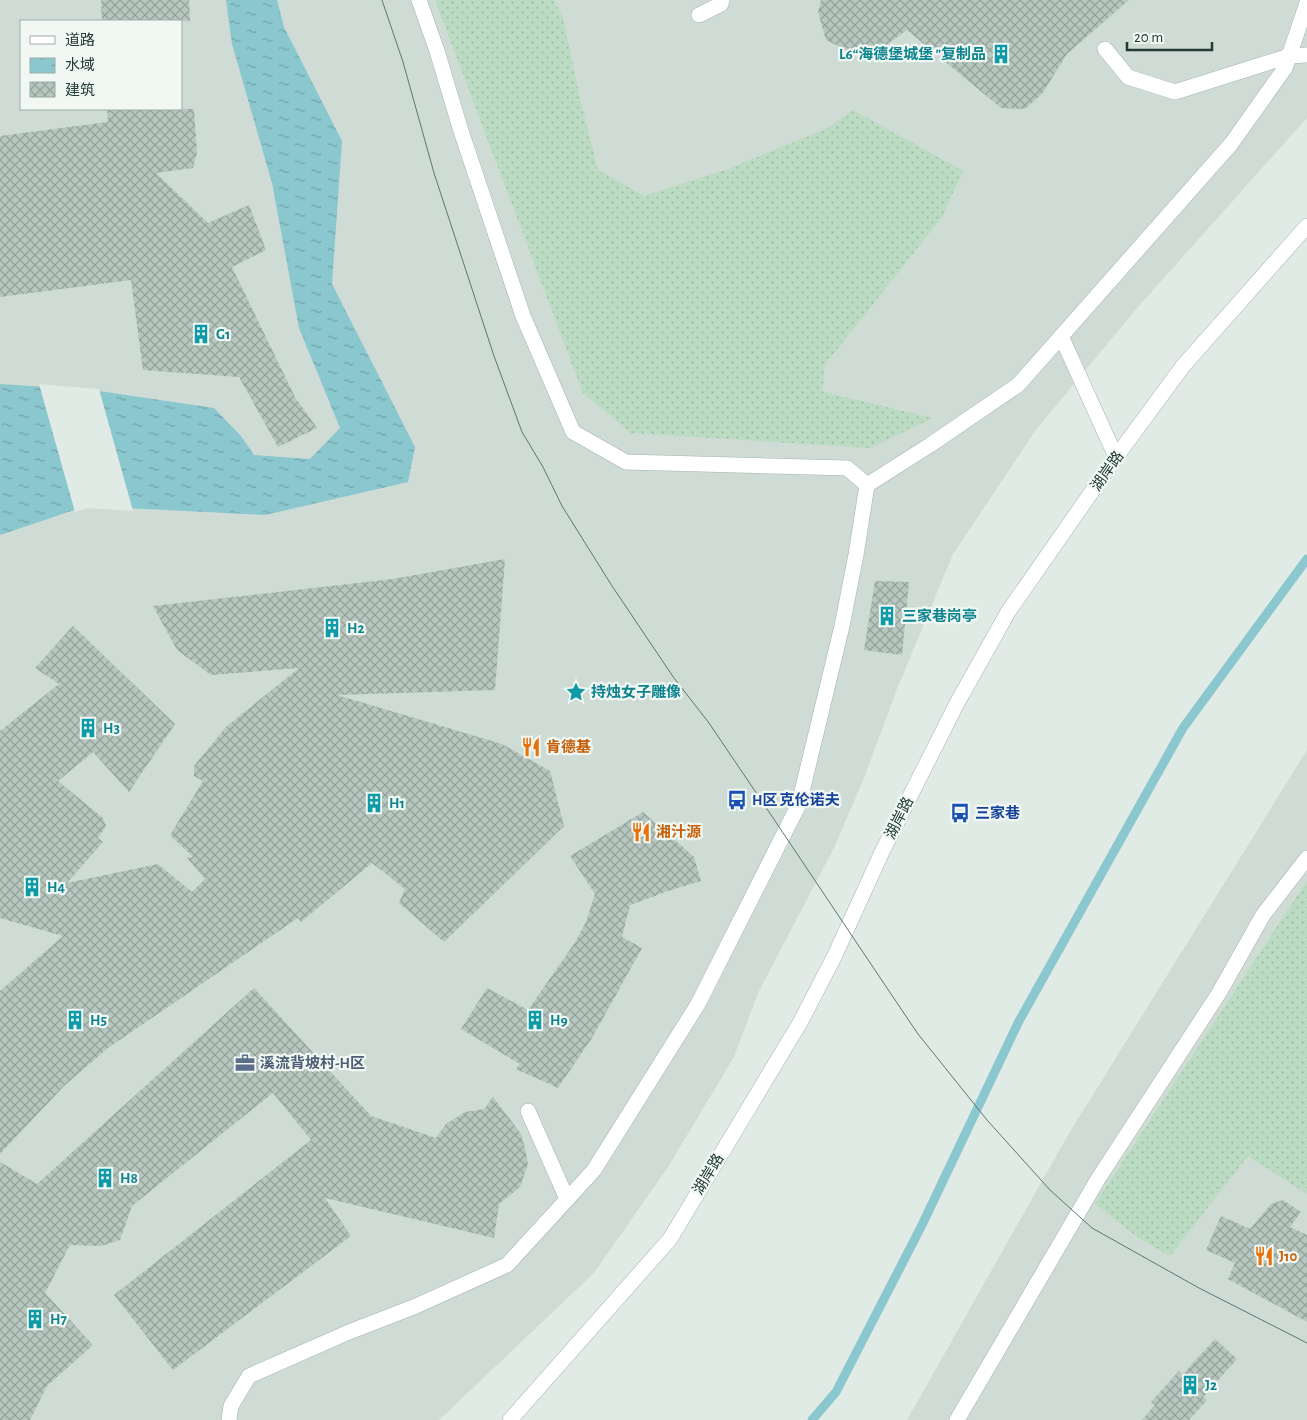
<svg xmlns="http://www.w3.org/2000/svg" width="1307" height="1420" font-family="'Alegreya Sans','Noto Sans SC',sans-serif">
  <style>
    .built { fill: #cfdbd5; fill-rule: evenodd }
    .grass { fill: url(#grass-dots) }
    .water { fill: url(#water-ripples) }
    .pier { fill: #e1ebe6 }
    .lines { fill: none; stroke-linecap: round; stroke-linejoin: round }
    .stream { stroke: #8bc7ce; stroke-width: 9 }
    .building { fill: url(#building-cross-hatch) }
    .service-casing { stroke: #a4b3ad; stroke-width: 16 }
    .minor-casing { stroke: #a4b3ad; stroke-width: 16 }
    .tertiary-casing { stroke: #a4b3ad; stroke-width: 16 }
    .service { stroke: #fff; stroke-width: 15 }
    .minor { stroke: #fff; stroke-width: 15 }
    .tertiary { stroke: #fff; stroke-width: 15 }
    .tram { stroke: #5d776e; stroke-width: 1 }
    .labels { text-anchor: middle; stroke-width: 4.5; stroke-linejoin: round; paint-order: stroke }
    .culture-label { font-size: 15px; font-weight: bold; fill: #0d838f; stroke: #f1f8f4; text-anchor: start }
    .street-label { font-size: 15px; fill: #223b33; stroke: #f1f8f4 }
    .food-label { font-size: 15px; font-weight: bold; fill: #c56008; stroke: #f1f8f4; text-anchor: start }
    .transit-label { font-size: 15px; font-weight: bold; fill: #164399; stroke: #f1f8f4; text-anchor: start }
    .service-label { font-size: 15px; font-weight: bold; fill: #4e5e75; stroke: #f1f8f4; text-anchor: start }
  </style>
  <defs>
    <pattern id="grass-dots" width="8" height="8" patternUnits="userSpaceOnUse" patternTransform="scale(1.25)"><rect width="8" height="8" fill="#bbdbc2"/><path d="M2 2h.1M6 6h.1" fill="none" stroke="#a0bda7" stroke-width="1.8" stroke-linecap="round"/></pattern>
    <pattern id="water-ripples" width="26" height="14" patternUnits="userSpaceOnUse" patternTransform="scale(1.25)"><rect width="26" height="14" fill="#8bc7ce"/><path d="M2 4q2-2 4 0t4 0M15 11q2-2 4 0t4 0" fill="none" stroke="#71a3a8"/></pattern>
    <pattern id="building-cross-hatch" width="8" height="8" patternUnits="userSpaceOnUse" patternTransform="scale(1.25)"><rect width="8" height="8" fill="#b7c6bf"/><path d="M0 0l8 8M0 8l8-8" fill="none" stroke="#94a29c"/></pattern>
  </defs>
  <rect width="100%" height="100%" fill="#e1ebe6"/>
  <g class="built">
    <path d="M 0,0 L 1307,0 L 1307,118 L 1137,308 L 1035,431 L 953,554 L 897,689 L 864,778 L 834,848 L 758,993 L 734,1057 L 668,1167 L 594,1273 L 439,1420 L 0,1420 ZM 21,21 L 181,21 L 181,109 L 21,109 Z"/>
    <path d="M 1307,750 L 1307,1420 L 907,1420 L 1068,1135 Z"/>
  </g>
  <g class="grass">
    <path d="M 435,0 L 554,0 L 563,18 L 581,103 L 598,170 L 644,196 L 728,169 L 828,128 L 853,110 L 963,171 L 942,217 L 824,366 L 823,392 L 933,418 L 870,448 L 631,433 L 583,393 Z"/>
    <path d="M 1307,881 L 1307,1194 L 1248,1156 L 1170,1256 L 1140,1239 L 1095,1204 Z"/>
  </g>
  <path class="water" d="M 226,0 L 277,0 L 284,27 L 342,141 L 332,284 L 415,447 L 408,482 L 265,515 L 86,506 L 0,535 L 0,384 L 92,390 L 214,408 L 241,436 L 254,455 L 310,459 L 340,428 L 299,328 L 272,183 L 232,44 Z"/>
  <path class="pier" d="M 39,384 L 99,389 L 133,511 L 87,508 L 75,512 Z"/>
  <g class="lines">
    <path class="stream" d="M 812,1420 L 836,1392 L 921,1227 L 1019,1021 L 1183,728 L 1307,559"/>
  </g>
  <g class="building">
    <path d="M 101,0 L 189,0 L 190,21 L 102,21 Z"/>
    <path d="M 821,0 L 1129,0 L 1067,54 L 1042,94 L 1025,109 L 1001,108 L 907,30 L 882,48 L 852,53 L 826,40 L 818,12 Z"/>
    <path d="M 107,109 L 194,109 L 197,153 L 193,168 L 156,173 L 208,223 L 249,205 L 266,250 L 232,267 L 295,397 L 317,428 L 278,447 L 239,377 L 143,370 L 131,280 L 0,297 L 0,136 L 108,122 Z"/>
    <path d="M 505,559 L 495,690 L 337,695 L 502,744 L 550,771 L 564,826 L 444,942 L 399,903 L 405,889 L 372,863 L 301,922 L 298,918 L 108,1048 L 64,1086 L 0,1154 L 0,991 L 63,936 L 0,918 L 0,731 L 59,684 L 35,668 L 73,626 L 175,724 L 129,792 L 93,752 L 58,781 L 103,818 L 106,826 L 98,838 L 103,842 L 67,883 L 158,864 L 192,892 L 205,879 L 187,858 L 193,857 L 170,835 L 203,781 L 194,776 L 194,766 L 226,727 L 299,668 L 211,675 L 177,650 L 153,606 L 393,579 Z"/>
    <path d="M 875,581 L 909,582 L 902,655 L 864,650 Z"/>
    <path d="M 643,812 L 694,857 L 701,881 L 674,889 L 630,905 L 622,937 L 642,948 L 592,1038 L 558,1088 L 516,1069 L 520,1064 L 461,1029 L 487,988 L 528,1010 L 574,944 L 586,922 L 595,894 L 570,856 Z"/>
    <path d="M 254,988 L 371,1116 L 436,1138 L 446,1124 L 465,1112 L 484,1109 L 493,1097 L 521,1134 L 525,1148 L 528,1164 L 520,1187 L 499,1204 L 494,1238 L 325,1198 L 351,1236 L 173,1370 L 114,1295 L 311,1140 L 273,1093 L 132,1206 L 120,1240 L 101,1246 L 70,1245 L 45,1293 L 93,1345 L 47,1386 L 30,1420 L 0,1420 L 0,1162 L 37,1184 Z"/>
    <path d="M 1283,1200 L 1301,1212 L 1290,1227 L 1307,1235 L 1307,1322 L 1228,1279 L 1235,1263 L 1206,1250 L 1221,1216 L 1250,1229 L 1271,1204 Z"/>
    <path d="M 1215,1339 L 1237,1359 L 1203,1397 L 1207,1400 L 1189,1420 L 1142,1420 L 1155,1405 L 1151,1402 L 1179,1371 L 1183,1374 Z"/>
  </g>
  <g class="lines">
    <defs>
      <path id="service" d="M 528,1111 L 567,1199"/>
      <g id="minor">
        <path d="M 699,15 L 721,4 L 722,0"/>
        <path d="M 1105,49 L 1128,77 L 1175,92 L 1289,56 L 1307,55"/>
        <path d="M 1061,336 L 1116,457"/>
        <path d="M 867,485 L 930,445 L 1018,385 L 1231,144 L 1285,68 L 1307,3"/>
        <path d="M 229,1420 L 231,1406 L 249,1376 L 349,1332 L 416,1306 L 507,1265 L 594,1170 L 698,1004 L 799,804 L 842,626 L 856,555 L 867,485 L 847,468 L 626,462 L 573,432 L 523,316 L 461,131 L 437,51 L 419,0"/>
        <path d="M 957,1420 L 1098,1179 L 1219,993 L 1263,915 L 1307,858"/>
      </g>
      <path id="tertiary" d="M 510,1420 L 670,1239 L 801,1021 L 835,955 L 882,852 L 956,705 L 1008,612 L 1116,457 L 1183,366 L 1307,226"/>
    </defs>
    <use href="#service" class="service-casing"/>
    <use href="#minor" class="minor-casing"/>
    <use href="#tertiary" class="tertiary-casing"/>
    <use href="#service" class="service"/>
    <use href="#minor" class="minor"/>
    <use href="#tertiary" class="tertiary"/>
    <path class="tram" d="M 382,0 L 403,62 L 434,173 L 494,356 L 522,432 L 543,467 L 562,506 L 612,586 L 674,678 L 709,723 L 757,794 L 891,994 L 918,1034 L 987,1120 L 1050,1190 L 1092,1228 L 1199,1288 L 1307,1343"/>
  </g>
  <defs>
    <symbol id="building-bare" viewBox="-9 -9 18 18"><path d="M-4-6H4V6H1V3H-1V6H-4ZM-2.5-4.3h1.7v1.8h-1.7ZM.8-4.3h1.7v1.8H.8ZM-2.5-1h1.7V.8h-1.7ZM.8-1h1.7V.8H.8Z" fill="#0f9aa8" stroke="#f1f8f4" stroke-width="2.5" paint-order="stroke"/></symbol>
    <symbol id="sight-bare" viewBox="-9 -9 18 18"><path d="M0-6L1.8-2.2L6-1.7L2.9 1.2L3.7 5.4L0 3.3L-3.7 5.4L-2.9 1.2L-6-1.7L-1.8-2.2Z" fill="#0f9aa8" stroke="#f1f8f4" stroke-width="2.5" paint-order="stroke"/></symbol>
    <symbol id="restaurant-bare" viewBox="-9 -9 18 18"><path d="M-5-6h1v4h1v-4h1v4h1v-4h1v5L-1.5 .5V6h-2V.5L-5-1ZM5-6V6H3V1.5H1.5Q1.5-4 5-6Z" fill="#e8710a" stroke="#f1f8f4" stroke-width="2.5" paint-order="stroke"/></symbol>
    <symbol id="bus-bare" viewBox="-9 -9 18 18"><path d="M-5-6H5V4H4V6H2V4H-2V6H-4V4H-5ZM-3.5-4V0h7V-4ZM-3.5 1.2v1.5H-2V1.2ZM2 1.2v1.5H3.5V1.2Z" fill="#1a4fb4" stroke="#f1f8f4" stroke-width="2.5" paint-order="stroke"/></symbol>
    <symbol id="office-bare" viewBox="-9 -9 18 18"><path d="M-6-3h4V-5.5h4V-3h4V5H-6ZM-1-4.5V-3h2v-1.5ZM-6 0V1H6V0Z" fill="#5c6f8a" stroke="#f1f8f4" stroke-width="2.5" paint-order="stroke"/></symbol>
  </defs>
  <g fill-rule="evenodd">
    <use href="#building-bare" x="987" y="40" width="28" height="28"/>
    <use href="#building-bare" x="187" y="320" width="28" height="28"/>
    <use href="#building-bare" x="873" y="602" width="28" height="28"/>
    <use href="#building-bare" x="318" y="614" width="28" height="28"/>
    <use href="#sight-bare" x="562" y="678" width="28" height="28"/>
    <use href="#building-bare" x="74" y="714" width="28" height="28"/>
    <use href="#restaurant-bare" x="517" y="733" width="28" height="28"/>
    <use href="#bus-bare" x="723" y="786" width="28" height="28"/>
    <use href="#building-bare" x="360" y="789" width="28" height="28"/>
    <use href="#bus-bare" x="946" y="799" width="28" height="28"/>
    <use href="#restaurant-bare" x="627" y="818" width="28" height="28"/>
    <use href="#building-bare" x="18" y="873" width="28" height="28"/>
    <use href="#building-bare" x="61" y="1006" width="28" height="28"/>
    <use href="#building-bare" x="521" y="1006" width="28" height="28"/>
    <use href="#office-bare" x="231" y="1049" width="28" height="28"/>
    <use href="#building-bare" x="91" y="1164" width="28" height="28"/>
    <use href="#restaurant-bare" x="1250" y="1242" width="28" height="28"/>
    <use href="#building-bare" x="21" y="1305" width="28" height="28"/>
    <use href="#building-bare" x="1176" y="1371" width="28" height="28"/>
  </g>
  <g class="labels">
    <g class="culture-label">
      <text x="986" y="59" text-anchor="end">L6“海德堡城堡 ”复制品</text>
      <text x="216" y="339">G1</text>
      <text x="902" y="621">三家巷岗亭</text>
      <text x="347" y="633">H2</text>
      <text x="591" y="697">持烛女子雕像</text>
      <text x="103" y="733">H3</text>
      <text x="389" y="808">H1</text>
      <text x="47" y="892">H4</text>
      <text x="90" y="1025">H5</text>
      <text x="550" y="1025">H9</text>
      <text x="120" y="1183">H8</text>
      <text x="50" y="1324">H7</text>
      <text x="1205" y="1390">J2</text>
    </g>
    <g class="street-label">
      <text transform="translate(1107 471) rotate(-55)" y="5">湖岸路</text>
      <text transform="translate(899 818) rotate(-63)" y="5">湖岸路</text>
      <text transform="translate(708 1174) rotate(-59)" y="5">湖岸路</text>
    </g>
    <g class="food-label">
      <text x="546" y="752">肯德基</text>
      <text x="656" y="837">湘汁源</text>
      <text x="1279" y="1261">J10</text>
    </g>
    <g class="transit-label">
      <text x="752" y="805">H区 克伦诺夫</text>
      <text x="975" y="818">三家巷</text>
    </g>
    <g class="service-label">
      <text x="260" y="1068">溪流背坡村-H区</text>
    </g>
  </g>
  <rect x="20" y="20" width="162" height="90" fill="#f1f8f4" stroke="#9eaca7"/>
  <rect x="30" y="36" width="25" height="8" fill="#ffffff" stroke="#9eaca7"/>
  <text x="65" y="45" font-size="15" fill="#223b33">道路</text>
  <rect x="30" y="58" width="25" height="15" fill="url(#water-ripples)" stroke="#9eaca7"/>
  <text x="65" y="70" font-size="15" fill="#223b33">水域</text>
  <rect x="30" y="82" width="25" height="15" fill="url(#building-cross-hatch)" stroke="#9eaca7"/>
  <text x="65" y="95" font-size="15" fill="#223b33">建筑</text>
  <path d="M1127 42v8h85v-8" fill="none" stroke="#223b33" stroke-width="2.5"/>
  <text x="1134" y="42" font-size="15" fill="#223b33" stroke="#f1f8f4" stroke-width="4" paint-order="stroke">20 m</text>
</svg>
